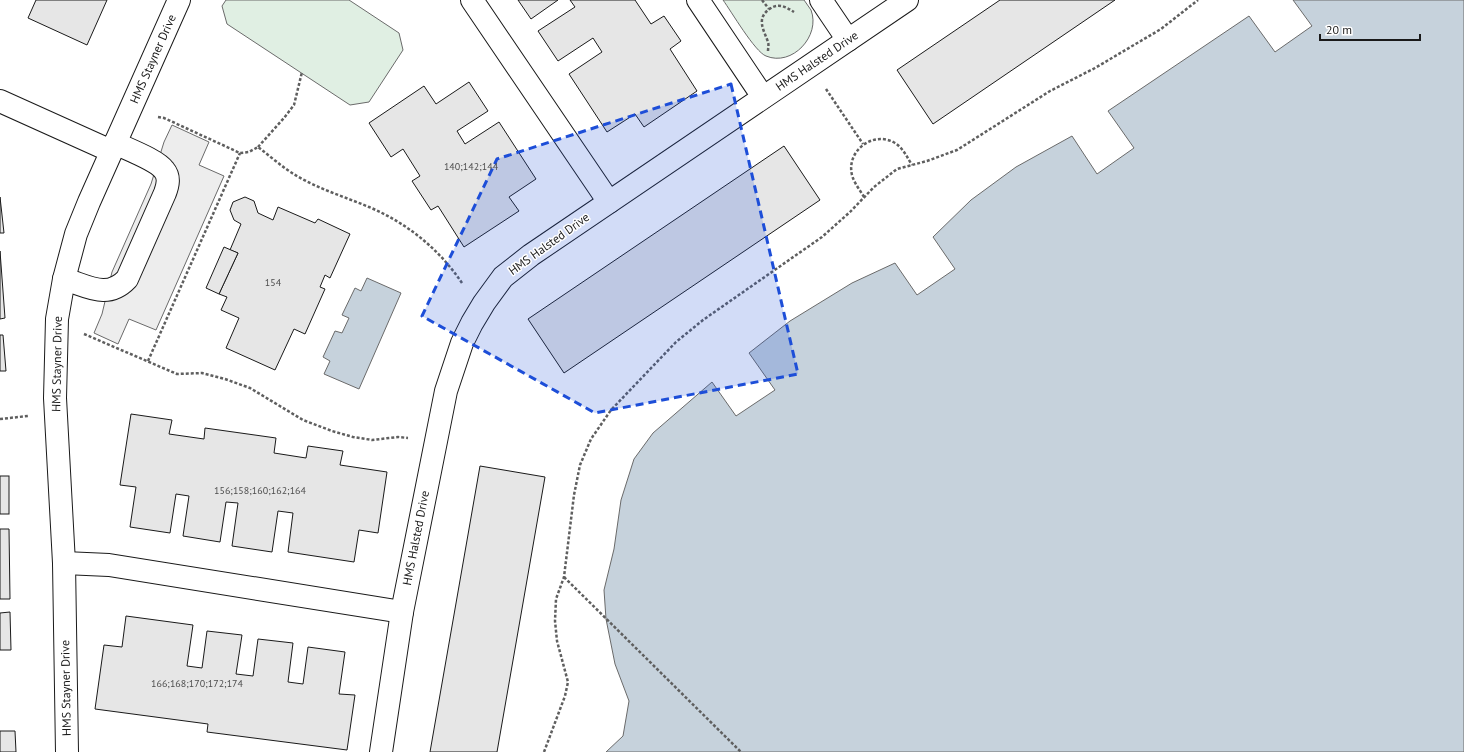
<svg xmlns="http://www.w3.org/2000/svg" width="1464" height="752" font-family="'PT Sans',sans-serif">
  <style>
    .green { fill: #e0efe3; stroke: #6a6a6a }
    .parking { fill: #ededed; stroke: #6a6a6a }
    .water { fill: #c6d2dc; stroke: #6a6a6a }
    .building { fill: #e6e6e6; stroke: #1a1a1a }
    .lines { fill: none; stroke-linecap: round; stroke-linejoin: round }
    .minor-casing { stroke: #1a1a1a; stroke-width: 24 }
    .path { stroke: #5f5f5f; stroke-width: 2.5; stroke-dasharray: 3 2; stroke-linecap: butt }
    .minor { stroke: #fff; stroke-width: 22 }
    .marked { fill: #1d4ed8; fill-opacity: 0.2; stroke: #1d4ed8; stroke-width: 3; stroke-dasharray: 8 5; stroke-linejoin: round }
    .labels { text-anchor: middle; stroke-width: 3; stroke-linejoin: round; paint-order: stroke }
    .number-label { font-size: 10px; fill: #4d4d4d }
    .street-label { font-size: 12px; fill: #1a1a1a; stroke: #fff }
  </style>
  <rect width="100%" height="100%" fill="#fff"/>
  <g class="green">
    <path d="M 226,0 L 349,0 L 399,33 L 403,50 L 369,102 L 350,105 L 227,24 L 222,6 Z"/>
    <path d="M 723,0 L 804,0 C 806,3 809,7 811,10 C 821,36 792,67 766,56 C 755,52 731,11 723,0 Z"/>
  </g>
  <path class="parking" d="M 172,125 L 209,142 L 199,165 L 224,176 L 156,330 L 129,319 L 118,344 L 94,333 L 102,314 L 112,272 L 151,184 L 164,142 Z"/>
  <g class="water">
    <path d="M 1293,0 L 1464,0 L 1464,752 L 606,752 L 623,736 L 629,701 L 615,664 L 606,619 L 604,590 L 614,549 L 621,500 L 634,459 L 653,433 L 712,382 L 736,416 L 775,390 L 749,353 L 790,321 L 852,283 L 895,263 L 917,295 L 955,269 L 933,237 L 971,200 L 1016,167 L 1072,136 L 1097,174 L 1134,148 L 1108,111 L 1249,16 L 1275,52 L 1312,26 Z"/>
    <path d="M 367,278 L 401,293 L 359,389 L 324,374 L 330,361 L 323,357 L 335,331 L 342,333 L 349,318 L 342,315 L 355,288 L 361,291 Z"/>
  </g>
  <g class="building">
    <path d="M 36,0 L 107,0 L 87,45 L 28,18 Z"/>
    <path d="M 518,0 L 558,0 L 531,19 Z"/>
    <path d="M 570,0 L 635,0 L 651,24 L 664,16 L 681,41 L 670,49 L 697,91 L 644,127 L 635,114 L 607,132 L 569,74 L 602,52 L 593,38 L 558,61 L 538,31 L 575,7 Z"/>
    <path d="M 1000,0 L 1115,0 L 933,124 L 897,70 Z"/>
    <path d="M 469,82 L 488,111 L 457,131 L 465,144 L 499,122 L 536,179 L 509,197 L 519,211 L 464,247 L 438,206 L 431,210 L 412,181 L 420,176 L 403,149 L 391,157 L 369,123 L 424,86 L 436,104 Z"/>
    <path d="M 784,146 L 820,200 L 564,373 L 528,319 Z"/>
    <path d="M 0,197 L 4,233 L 0,233 Z"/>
    <path d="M 245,197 L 254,201 L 258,213 L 273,220 L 278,207 L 315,223 L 318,219 L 350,234 L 330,278 L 325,275 L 320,287 L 325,289 L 305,334 L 294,329 L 275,370 L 226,348 L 239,318 L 221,310 L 227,297 L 219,294 L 238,253 L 230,250 L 241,224 L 234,220 L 230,210 L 233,202 Z"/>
    <path d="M 224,247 L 238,253 L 219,294 L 206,288 Z"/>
    <path d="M 0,251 L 5,318 L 0,319 Z"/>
    <path d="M 0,335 L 3,335 L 6,371 L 0,371 Z"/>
    <path d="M 131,414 L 172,420 L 169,434 L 204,439 L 205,428 L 276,438 L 274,453 L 306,458 L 308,446 L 343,451 L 340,465 L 387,472 L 378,533 L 359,530 L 354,562 L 288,552 L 293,513 L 278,511 L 272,552 L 232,546 L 238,503 L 226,502 L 220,542 L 183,536 L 189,496 L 176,494 L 170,533 L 130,527 L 136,487 L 120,485 Z"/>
    <path d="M 480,466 L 545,477 L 497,752 L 430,752 Z"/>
    <rect x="0" y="476" width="9" height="38"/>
    <path d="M 0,529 L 9,529 L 10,599 L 0,599 Z"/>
    <path d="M 10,612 L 11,650 L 0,650 L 0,613 Z"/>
    <path d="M 126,616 L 193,625 L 187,666 L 202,668 L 207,631 L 242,635 L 236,674 L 253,676 L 258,639 L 293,643 L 288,682 L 303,684 L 308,647 L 345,652 L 339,694 L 355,695 L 347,750 L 207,732 L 208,724 L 95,709 L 104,645 L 122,647 Z"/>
    <path d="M 0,731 L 15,731 L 16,752 L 0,752 Z"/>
  </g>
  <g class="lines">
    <defs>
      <g id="minor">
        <path d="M 472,0 L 609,202"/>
        <path d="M 698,0 L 763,97"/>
        <path d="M 821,0 L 848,40"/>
        <path d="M 0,101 L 111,151"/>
        <path d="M 64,279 C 88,286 107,300 127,279 L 165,193 C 168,185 170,177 164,170 C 157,160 127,149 115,143"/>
        <path d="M 64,563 L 109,565 L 402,612"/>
        <path d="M 67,752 L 64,563 L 55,398 L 57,319 L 64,279 L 76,234 L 89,202 L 179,0"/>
        <path d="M 381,752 L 402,612 L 446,391 L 462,343 L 472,323 L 484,303 L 503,277 L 531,255 L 907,0"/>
      </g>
    </defs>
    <use href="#minor" class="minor-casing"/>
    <g class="path">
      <path d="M 762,0 L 769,9"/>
      <path d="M 768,51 C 768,48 769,45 768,42 C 764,30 755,18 771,8 C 779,3 786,7 794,12"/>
      <path d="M 826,89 L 863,144"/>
      <path d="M 158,117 L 164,118 L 240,153 L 249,152 L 258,147 C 270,156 283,168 297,176 C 319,189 345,197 369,207 C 407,223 439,249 462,283"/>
      <path d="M 258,147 L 284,118 L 294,105 L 302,72"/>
      <path d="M 864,197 C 860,190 854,183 852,175 C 846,151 873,130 895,143 C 903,148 907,157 912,165"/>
      <path d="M 84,334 L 177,374 L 202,373 L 225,379 L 250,388 L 303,420 L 332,431 L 353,437 L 372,440 L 398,437 L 408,438"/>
      <path d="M 148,361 L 240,153"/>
      <path d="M 0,419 L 28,416"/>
      <path d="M 564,577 L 741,752"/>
      <path d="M 544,752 L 565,696 L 568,682 L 557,641 L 555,621 L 556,599 L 564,577 L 574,495 L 580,465 L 591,439 L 611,410 L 676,342 L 703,320 L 822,237 L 850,212 L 874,187 L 897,169 L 927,161 L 957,150 L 1050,91 L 1095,68 L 1161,29 L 1198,0"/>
    </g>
    <use href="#minor" class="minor"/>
  </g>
  <path class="marked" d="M 731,84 L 798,374 L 595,413 L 422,316 L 497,159 Z"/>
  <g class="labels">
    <g class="number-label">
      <text x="471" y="170">140;142;144</text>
      <text x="273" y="286">154</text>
      <text x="260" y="494">156;158;160;162;164</text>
      <text x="197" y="687">166;168;170;172;174</text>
    </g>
    <g class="street-label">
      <text transform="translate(153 59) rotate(-66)" y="4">HMS Stayner Drive</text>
      <text transform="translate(817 61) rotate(-34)" y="4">HMS Halsted Drive</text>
      <text transform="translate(549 244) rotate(-36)" y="4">HMS Halsted Drive</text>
      <text transform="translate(57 364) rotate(-89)" y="4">HMS Stayner Drive</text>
      <text transform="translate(416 538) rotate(-79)" y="4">HMS Halsted Drive</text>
      <text transform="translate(66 688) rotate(-91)" y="4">HMS Stayner Drive</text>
    </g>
  </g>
  <path d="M1320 34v6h100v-6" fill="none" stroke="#1a1a1a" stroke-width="2"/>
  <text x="1326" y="34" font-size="12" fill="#1a1a1a" stroke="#ffffff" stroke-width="3" paint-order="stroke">20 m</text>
</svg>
